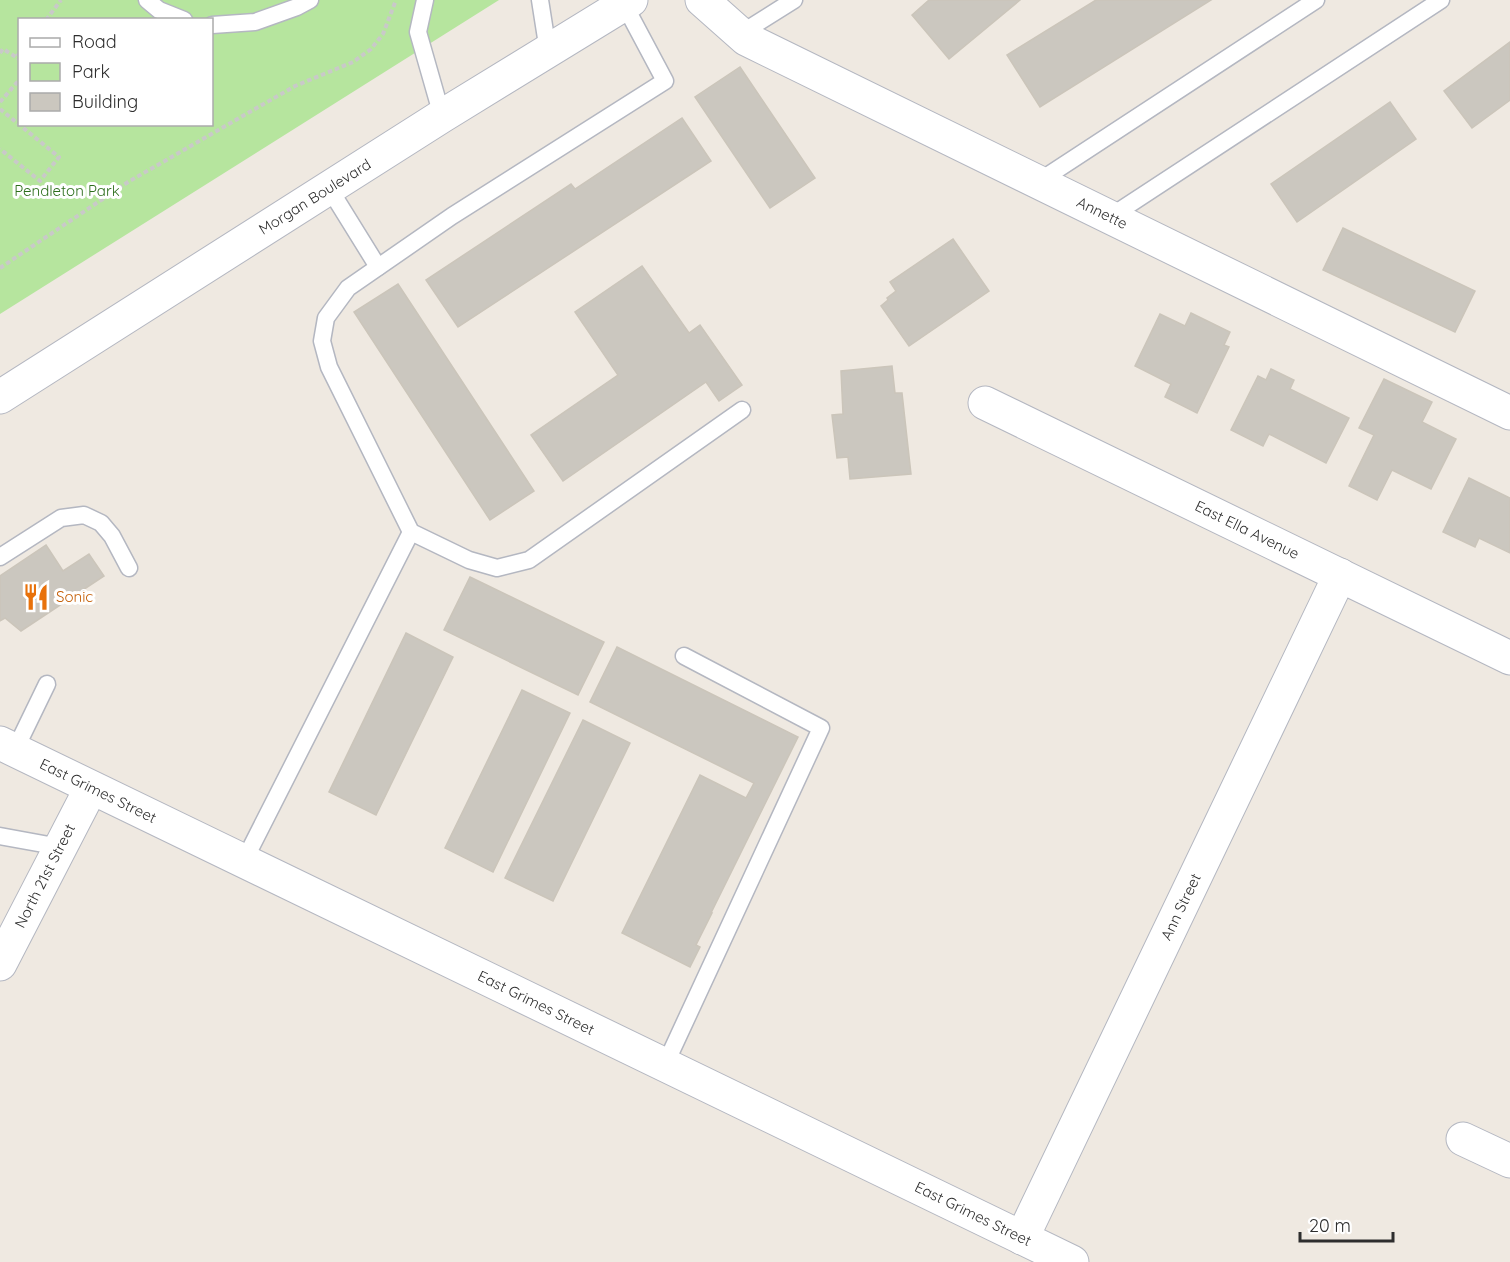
<svg xmlns="http://www.w3.org/2000/svg" width="1510" height="1262" font-family="Quicksand,sans-serif">
  <style>
    .green { fill: #b6e59e; fill-rule: evenodd }
    .building { fill: #cbc7bf; stroke: #cbc5ba; stroke-width: 1.5 }
    .lines { fill: none; stroke-linecap: round; stroke-linejoin: round }
    .lane-casing { stroke: #b4b7c1; stroke-width: 19 }
    .street-casing { stroke: #b4b7c1; stroke-width: 35 }
    .secondary-casing { stroke: #b4b7c1; stroke-width: 35 }
    .path { stroke: #c9c9c9; stroke-width: 4; stroke-dasharray: 4.5 3; stroke-linecap: butt }
    .lane { stroke: #fff; stroke-width: 16 }
    .street { stroke: #fff; stroke-width: 33 }
    .secondary { stroke: #fff; stroke-width: 33 }
    .labels { text-anchor: middle; stroke-width: 6; stroke-linejoin: round; paint-order: stroke }
    .park-label { font-size: 15px; fill: #2c6e1b; stroke: #fff }
    .street-label { font-size: 15px; fill: #2e2e2e; stroke: #fff }
    .food-label { font-size: 15px; fill: #c56008; stroke: #fff; text-anchor: start }
  </style>
  <rect width="100%" height="100%" fill="#efe9e1"/>
  <path class="green" d="M 0,0 L 499,0 L 0,314 ZM 20,20 L 212,20 L 212,124 L 20,124 Z"/>
  <g class="building">
    <path d="M 929,0 L 1020,0 L 949,59 L 912,15 Z"/>
    <path d="M 1096,0 L 1211,0 L 1040,107 L 1007,55 Z"/>
    <path d="M 1510,42 L 1510,100 L 1472,128 L 1444,91 Z"/>
    <path d="M 740,67 L 815,178 L 770,208 L 695,97 Z"/>
    <path d="M 1390,102 L 1416,139 L 1297,222 L 1271,184 Z"/>
    <path d="M 682,118 L 711,161 L 458,327 L 426,280 L 571,184 L 575,189 Z"/>
    <path d="M 1343,228 L 1475,291 L 1455,332 L 1323,270 Z"/>
    <path d="M 953,239 L 989,291 L 909,346 L 881,306 L 888,300 L 887,298 L 896,291 L 890,282 Z"/>
    <path d="M 642,266 L 689,333 L 700,325 L 742,385 L 719,401 L 706,382 L 563,481 L 531,435 L 618,375 L 575,312 Z"/>
    <path d="M 398,284 L 534,491 L 490,520 L 354,312 Z"/>
    <path d="M 1191,313 L 1230,332 L 1224,345 L 1229,347 L 1197,413 L 1165,397 L 1171,384 L 1135,366 L 1160,314 L 1185,326 Z"/>
    <path d="M 892,366 L 895,393 L 902,393 L 911,474 L 850,479 L 848,457 L 837,458 L 832,415 L 843,414 L 841,371 Z"/>
    <path d="M 1271,369 L 1294,380 L 1290,389 L 1349,418 L 1326,463 L 1269,434 L 1263,446 L 1231,430 L 1258,376 L 1266,380 Z"/>
    <path d="M 1384,379 L 1432,402 L 1422,422 L 1456,439 L 1431,489 L 1392,470 L 1377,500 L 1349,486 L 1374,435 L 1359,428 Z"/>
    <path d="M 1469,478 L 1510,498 L 1510,553 L 1479,538 L 1475,547 L 1443,532 Z"/>
    <path d="M 46,545 L 63,571 L 89,554 L 104,576 L 21,631 L 5,618 L 0,621 L 0,576 Z"/>
    <path d="M 470,577 L 604,642 L 578,695 L 444,630 Z"/>
    <path d="M 406,633 L 453,657 L 376,815 L 329,792 Z"/>
    <path d="M 617,647 L 798,737 L 711,913 L 712,913 L 696,945 L 700,947 L 690,967 L 622,933 L 700,775 L 746,798 L 754,783 L 590,702 Z"/>
    <path d="M 522,690 L 570,713 L 493,872 L 445,848 Z"/>
    <path d="M 583,720 L 630,743 L 553,901 L 505,878 Z"/>
  </g>
  <g class="lines">
    <defs>
      <g id="lane">
        <path d="M 147,0 L 159,10 L 184,20"/>
        <path d="M 425,0 L 418,32 L 442,116"/>
        <path d="M 540,0 L 548,51"/>
        <path d="M 624,4 L 665,81 L 452,216 L 348,288 L 326,318 L 322,341 L 329,367 L 411,532 L 469,560 L 497,568 L 529,560 L 742,410"/>
        <path d="M 212,25 L 255,22 L 297,7 L 310,0"/>
        <path d="M 740,34 L 794,0"/>
        <path d="M 1038,182 L 1316,0"/>
        <path d="M 329,188 L 378,267"/>
        <path d="M 1110,217 L 1441,0"/>
        <path d="M 0,557 L 61,518 L 84,515 L 101,523 L 112,536 L 129,568"/>
        <path d="M 15,750 L 47,684"/>
        <path d="M 0,836 L 60,847"/>
        <path d="M 244,861 L 411,532"/>
        <path d="M 665,1065 L 821,728 L 684,656"/>
      </g>
      <g id="street">
        <path d="M 702,0 L 746,39 L 1510,413"/>
        <path d="M 985,403 L 1510,658"/>
        <path d="M 0,964 L 91,788"/>
        <path d="M 1463,1139 L 1510,1161"/>
        <path d="M 1022,1238 L 1340,575"/>
      </g>
      <g id="secondary">
        <path d="M 0,397 L 442,116 L 631,0"/>
        <path d="M 0,743 L 1072,1262"/>
      </g>
    </defs>
    <use href="#lane" class="lane-casing"/>
    <use href="#street" class="street-casing"/>
    <use href="#secondary" class="secondary-casing"/>
    <g class="path">
      <path d="M 46,20 L 61,0"/>
      <path d="M 0,53 L 3,49 L 16,57"/>
      <path d="M 20,53 L 16,57 L 20,60"/>
      <path d="M 0,102 L 20,79"/>
      <path d="M 0,109 L 59,157 L 40,181 L 0,149"/>
      <path d="M 0,268 L 128,182 L 295,86 L 353,62 L 371,49 L 383,34 L 396,0"/>
    </g>
    <use href="#lane" class="lane"/>
    <use href="#street" class="street"/>
    <use href="#secondary" class="secondary"/>
  </g>
  <defs>
    <symbol id="restaurant-bare" viewBox="-9 -9 18 18"><path d="M-5-6h1v4h1v-4h1v4h1v-4h1v5L-1.5 .5V6h-2V.5L-5-1ZM5-6V6H3V1.5H1.5Q1.5-4 5-6Z" fill="#e8710a" stroke="#fff" stroke-width="2.5" paint-order="stroke"/></symbol>
  </defs>
  <g fill-rule="evenodd">
    <use href="#restaurant-bare" x="17" y="578" width="38" height="38"/>
  </g>
  <g class="labels">
    <g class="park-label">
      <text x="67" y="196">Pendleton Park</text>
    </g>
    <g class="street-label">
      <text transform="translate(315 197) rotate(-32)" y="5">Morgan Boulevard</text>
      <text transform="translate(1102 213) rotate(26)" y="5">Annette</text>
      <text transform="translate(1247 530) rotate(26)" y="5">East Ella Avenue</text>
      <text transform="translate(98 791) rotate(26)" y="5">East Grimes Street</text>
      <text transform="translate(45 876) rotate(-63)" y="5">North 21st Street</text>
      <text transform="translate(1181 907) rotate(-64)" y="5">Ann Street</text>
      <text transform="translate(536 1003) rotate(26)" y="5">East Grimes Street</text>
      <text transform="translate(973 1214) rotate(26)" y="5">East Grimes Street</text>
    </g>
    <g class="food-label">
      <text x="56" y="602">Sonic</text>
    </g>
  </g>
  <rect x="18" y="18" width="195" height="108" fill="#ffffff" stroke="#ababab" stroke-width="1.5"/>
  <rect x="30" y="38" width="30" height="9" fill="#ffffff" stroke="#ababab" stroke-width="1.5"/>
  <text x="72" y="48" font-size="18" fill="#2e2e2e">Road</text>
  <rect x="30" y="63" width="30" height="18" fill="#b6e59e" stroke="#ababab" stroke-width="1.5"/>
  <text x="72" y="78" font-size="18" fill="#2e2e2e">Park</text>
  <rect x="30" y="93" width="30" height="18" fill="#cbc7bf" stroke="#ababab" stroke-width="1.5"/>
  <text x="72" y="108" font-size="18" fill="#2e2e2e">Building</text>
  <path d="M1300 1232v9h93v-9" fill="none" stroke="#2e2e2e" stroke-width="3"/>
  <text x="1309" y="1232" font-size="18" fill="#2e2e2e" stroke="#ffffff" stroke-width="4.5" paint-order="stroke">20 m</text>
</svg>
